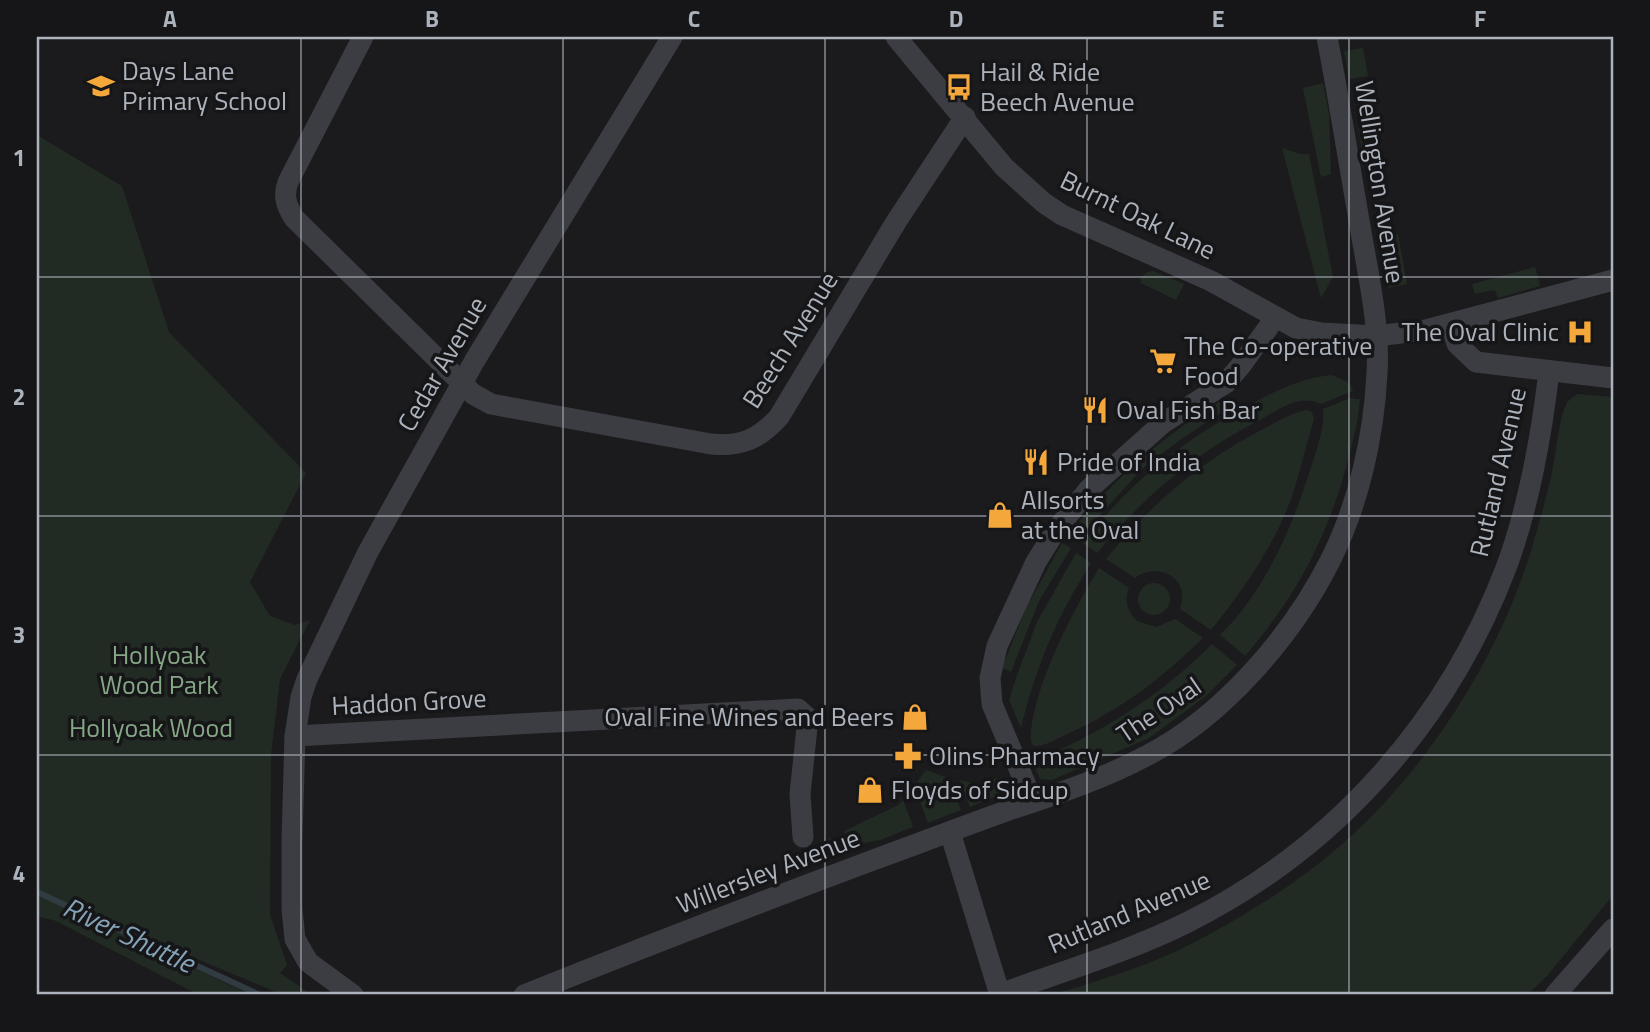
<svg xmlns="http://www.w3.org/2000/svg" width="1650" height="1032" font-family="'Titillium Web',sans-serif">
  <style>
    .green { fill: #222b23 }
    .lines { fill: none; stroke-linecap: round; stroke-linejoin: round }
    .stream { stroke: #303b42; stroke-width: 6 }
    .minor { stroke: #3c3d42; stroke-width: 21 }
    .tertiary { stroke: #3c3d42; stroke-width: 21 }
    .grid { fill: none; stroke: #adb3bc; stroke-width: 2; stroke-opacity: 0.55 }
    .labels { text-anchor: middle; stroke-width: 7; stroke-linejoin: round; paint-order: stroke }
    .poi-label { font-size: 26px; fill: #adb3bc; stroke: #161618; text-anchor: start }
    .street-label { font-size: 26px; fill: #adb3bc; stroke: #161618 }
    .park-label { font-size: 26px; fill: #85a785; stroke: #161618 }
    .water-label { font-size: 28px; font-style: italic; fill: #85a3b7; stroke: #161618 }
    .neatline { fill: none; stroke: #adb3bc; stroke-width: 2.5 }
    .grid-label { font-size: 23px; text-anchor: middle; font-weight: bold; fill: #adb3bc }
  </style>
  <rect width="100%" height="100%" fill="#1b1b1d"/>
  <g class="green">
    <path d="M 1363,48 L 1368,76 L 1349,79 L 1344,51 Z"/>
    <path d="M 1323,83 L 1329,114 L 1331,174 L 1321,177 L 1303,88 Z"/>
    <path d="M 1377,125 L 1382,153 L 1363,157 L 1358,128 Z"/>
    <path d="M 37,135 L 122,186 L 169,332 L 306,473 L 250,582 L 270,616 L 295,625 L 310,620 L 280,679 L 271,755 L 270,915 L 287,965 L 280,973 L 312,995 L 283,995 L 37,892 Z"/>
    <path d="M 1282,148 L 1300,154 L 1309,154 L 1333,277 L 1321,298 Z"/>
    <path d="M 1398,234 L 1407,284 L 1388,288 L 1379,239 Z"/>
    <path d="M 1535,267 L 1540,286 L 1498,298 L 1495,290 L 1475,294 L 1472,284 Z"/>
    <path d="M 1153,271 L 1184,284 L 1176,300 L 1141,283 L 1140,278 L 1147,272 Z"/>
    <path d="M 1332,375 L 1350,383 L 1353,391 L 1321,404 C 1298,393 1279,410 1258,421 C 1195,453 1142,498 1097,553 L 1083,543 C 1125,487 1180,442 1242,409 C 1272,393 1298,378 1332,375 Z"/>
    <path d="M 1577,394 L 1613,397 L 1613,895 L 1547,976 L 1527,995 L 1052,995 C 1099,980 1147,967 1191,944 C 1232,923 1272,899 1309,871 C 1409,797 1493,673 1530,554 C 1539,524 1548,493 1554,462 C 1557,446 1559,419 1566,405 C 1568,400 1573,397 1577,394 Z"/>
    <path d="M 1353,397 L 1353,399 L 1360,399 C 1358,426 1350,453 1343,478 C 1322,548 1293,600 1245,656 L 1220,635 C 1267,589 1294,523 1313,461 C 1318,445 1325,426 1323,409 Z"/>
    <path d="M 1219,402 L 1224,411 L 1184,437 L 1143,468 L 1078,539 L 1069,534 C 1117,477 1155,442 1219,402 Z"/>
    <path d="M 1307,410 L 1312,412 L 1314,419 C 1305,449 1299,478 1288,507 C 1270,551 1241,593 1211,630 L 1180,609 C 1181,604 1183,598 1182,592 C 1178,571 1150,565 1135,578 L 1106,559 C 1150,505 1200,462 1263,429 C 1277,422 1291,413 1307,410 Z"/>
    <path d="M 1062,543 L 1071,548 L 1039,601 L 1011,672 L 1002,668 L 1026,608 Z"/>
    <path d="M 1076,553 L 1091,563 C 1057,617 1036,666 1021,728 L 1009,700 L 1017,675 L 1037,622 Z"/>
    <path d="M 1099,568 L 1129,588 C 1124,601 1127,611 1137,621 L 1156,627 L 1175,619 L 1203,638 C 1162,678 1118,712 1065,735 C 1055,740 1045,746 1034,746 L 1031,742 C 1029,694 1074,609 1099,568 Z"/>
    <circle cx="1154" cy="599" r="16"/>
    <path d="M 1212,644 L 1237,665 L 1206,696 L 1149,738 L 1052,780 L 1040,779 L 1031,757 C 1052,755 1072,744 1091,734 C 1137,709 1175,681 1212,644 Z"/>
    <path d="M 926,770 L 948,778 L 961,810 L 928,823 L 914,786 Z"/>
    <path d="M 1002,777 L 1006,786 L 1004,793 L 970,807 L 960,780 L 976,784 Z"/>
    <path d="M 903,800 L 913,827 L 880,840 L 813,853 L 810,849 L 831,838 L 835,843 L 846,838 L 844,831 L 898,805 Z"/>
    <path d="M 37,896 L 46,899 L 251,995 L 199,995 L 56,921 L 37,916 Z"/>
  </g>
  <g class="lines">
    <path class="stream" d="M 37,892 L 260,995"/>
    <g class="minor">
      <path d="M 363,37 L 288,182 C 283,196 286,205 294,218 L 473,394 L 491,404 L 711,444 C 741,447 759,439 779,417 L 896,222 L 965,117"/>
      <path d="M 896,37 L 1004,167 L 1044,203 L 1062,215 L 1211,281 L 1296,328 L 1322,333 L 1376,336"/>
      <path d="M 1451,324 L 1457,344 L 1476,362 L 1613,378"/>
      <path d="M 295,736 L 301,697 L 307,679 L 368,552 L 475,360 L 672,37"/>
      <path d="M 1033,802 L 992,704 L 990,678 L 997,646 L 1036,562 L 1056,530 L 1089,489 L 1163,423 L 1226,383 L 1242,364 L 1275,318"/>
      <path d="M 1000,994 C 1063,971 1128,952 1188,922 C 1336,848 1447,722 1506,568 C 1528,510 1542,433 1549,371"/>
      <path d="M 353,995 L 308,962 L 295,939 L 292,909 L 292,839 L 295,736 L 798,709 L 808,718 L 800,794 L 803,837"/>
      <path d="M 1555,995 L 1613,929"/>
    </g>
    <g class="tertiary">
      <path d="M 1376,336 L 1426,330 L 1613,280"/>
      <path d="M 950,832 L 1000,995"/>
      <path d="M 524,995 C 641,948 758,903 876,859 C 923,842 969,824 1015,808 C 1060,793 1105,778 1146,756 C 1223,717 1293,635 1331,559 C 1359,503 1374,435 1377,373 C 1380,325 1368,274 1360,226 C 1349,163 1339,100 1327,37"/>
    </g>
  </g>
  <path class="grid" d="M 301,37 L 301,995M 563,37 L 563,995M 825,37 L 825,995M 1087,37 L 1087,995M 1349,37 L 1349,995M 37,277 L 1613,277M 37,516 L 1613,516M 37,755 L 1613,755"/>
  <defs>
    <symbol id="school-bare" viewBox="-9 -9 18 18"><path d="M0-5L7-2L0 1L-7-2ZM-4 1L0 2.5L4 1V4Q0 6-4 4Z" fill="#f4a83c" stroke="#161618" stroke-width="2.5" paint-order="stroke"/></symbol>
    <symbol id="bus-bare" viewBox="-9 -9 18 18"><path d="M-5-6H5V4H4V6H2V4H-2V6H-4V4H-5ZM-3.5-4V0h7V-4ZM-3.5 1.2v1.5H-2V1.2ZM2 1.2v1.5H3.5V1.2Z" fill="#f4a83c" stroke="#161618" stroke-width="2.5" paint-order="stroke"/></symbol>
    <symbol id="hospital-bare" viewBox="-9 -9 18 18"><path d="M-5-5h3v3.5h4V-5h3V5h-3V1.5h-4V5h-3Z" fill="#f4a83c" stroke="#161618" stroke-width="2.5" paint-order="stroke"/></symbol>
    <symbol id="supermarket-bare" viewBox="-9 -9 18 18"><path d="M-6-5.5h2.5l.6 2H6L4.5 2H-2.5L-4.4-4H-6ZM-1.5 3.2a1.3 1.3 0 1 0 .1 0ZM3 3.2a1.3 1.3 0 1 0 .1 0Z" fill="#f4a83c" stroke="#161618" stroke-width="2.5" paint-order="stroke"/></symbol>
    <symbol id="restaurant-bare" viewBox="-9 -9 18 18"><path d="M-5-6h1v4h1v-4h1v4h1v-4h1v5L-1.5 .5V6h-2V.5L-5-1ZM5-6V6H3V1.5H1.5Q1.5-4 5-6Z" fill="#f4a83c" stroke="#161618" stroke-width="2.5" paint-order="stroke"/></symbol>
    <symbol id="shop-bare" viewBox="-9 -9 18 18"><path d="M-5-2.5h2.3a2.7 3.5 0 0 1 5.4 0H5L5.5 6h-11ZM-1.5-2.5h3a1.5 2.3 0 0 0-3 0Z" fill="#f4a83c" stroke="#161618" stroke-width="2.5" paint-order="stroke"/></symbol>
    <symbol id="pharmacy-bare" viewBox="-9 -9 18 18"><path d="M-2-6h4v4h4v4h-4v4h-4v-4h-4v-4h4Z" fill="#f4a83c" stroke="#161618" stroke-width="2.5" paint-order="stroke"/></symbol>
  </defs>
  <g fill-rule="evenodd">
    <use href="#school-bare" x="82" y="67" width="38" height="38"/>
    <use href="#bus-bare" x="940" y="68" width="38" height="38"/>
    <use href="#hospital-bare" x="1561" y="313" width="38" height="38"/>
    <use href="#supermarket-bare" x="1144" y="342" width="38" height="38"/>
    <use href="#restaurant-bare" x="1076" y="391" width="38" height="38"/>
    <use href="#restaurant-bare" x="1017" y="443" width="38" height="38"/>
    <use href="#shop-bare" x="981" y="496" width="38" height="38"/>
    <use href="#shop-bare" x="896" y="698" width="38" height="38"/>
    <use href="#pharmacy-bare" x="889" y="737" width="38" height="38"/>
    <use href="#shop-bare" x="851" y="771" width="38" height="38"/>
  </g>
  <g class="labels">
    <g class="poi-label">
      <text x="122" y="80">Days Lane<tspan x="122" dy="30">Primary School</tspan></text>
      <text x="980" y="81">Hail &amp; Ride<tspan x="980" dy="30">Beech Avenue</tspan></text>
      <text x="1559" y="341" text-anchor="end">The Oval Clinic</text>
      <text x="1184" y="355">The Co-operative<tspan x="1184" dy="30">Food</tspan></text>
      <text x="1116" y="419">Oval Fish Bar</text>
      <text x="1057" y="471">Pride of India</text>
      <text x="1021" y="509">Allsorts<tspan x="1021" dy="30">at the Oval</tspan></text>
      <text x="894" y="726" text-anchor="end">Oval Fine Wines and Beers</text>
      <text x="929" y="765">Olins Pharmacy</text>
      <text x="891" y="799">Floyds of Sidcup</text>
    </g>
    <g class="street-label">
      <text transform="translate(1380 182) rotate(81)" y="9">Wellington Avenue</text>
      <text transform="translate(1138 215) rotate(26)" y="9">Burnt Oak Lane</text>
      <text transform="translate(790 340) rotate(-58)" y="9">Beech Avenue</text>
      <text transform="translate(442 364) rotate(-60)" y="9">Cedar Avenue</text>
      <text transform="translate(1498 472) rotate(-77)" y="9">Rutland Avenue</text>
      <text transform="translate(409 702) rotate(-3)" y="9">Haddon Grove</text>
      <text transform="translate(1159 710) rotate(-34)" y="9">The Oval</text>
      <text transform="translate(768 871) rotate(-21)" y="9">Willersley Avenue</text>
      <text transform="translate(1129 912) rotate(-23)" y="9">Rutland Avenue</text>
    </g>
    <g class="park-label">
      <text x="159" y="664">Hollyoak<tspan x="159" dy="30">Wood Park</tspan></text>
      <text x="151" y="737">Hollyoak Wood</text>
    </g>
    <g class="water-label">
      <text transform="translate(129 935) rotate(25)" y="10">River Shuttle</text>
    </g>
  </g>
  <rect width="1650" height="1032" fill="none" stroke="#161618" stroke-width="77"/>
  <rect x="38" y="38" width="1574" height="955" class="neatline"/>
  <g class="grid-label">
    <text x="170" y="27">A</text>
    <text x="432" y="27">B</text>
    <text x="694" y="27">C</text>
    <text x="956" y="27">D</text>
    <text x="1218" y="27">E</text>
    <text x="1480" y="27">F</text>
    <text x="19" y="166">1</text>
    <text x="19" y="405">2</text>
    <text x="19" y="643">3</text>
    <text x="19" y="882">4</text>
  </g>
</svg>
